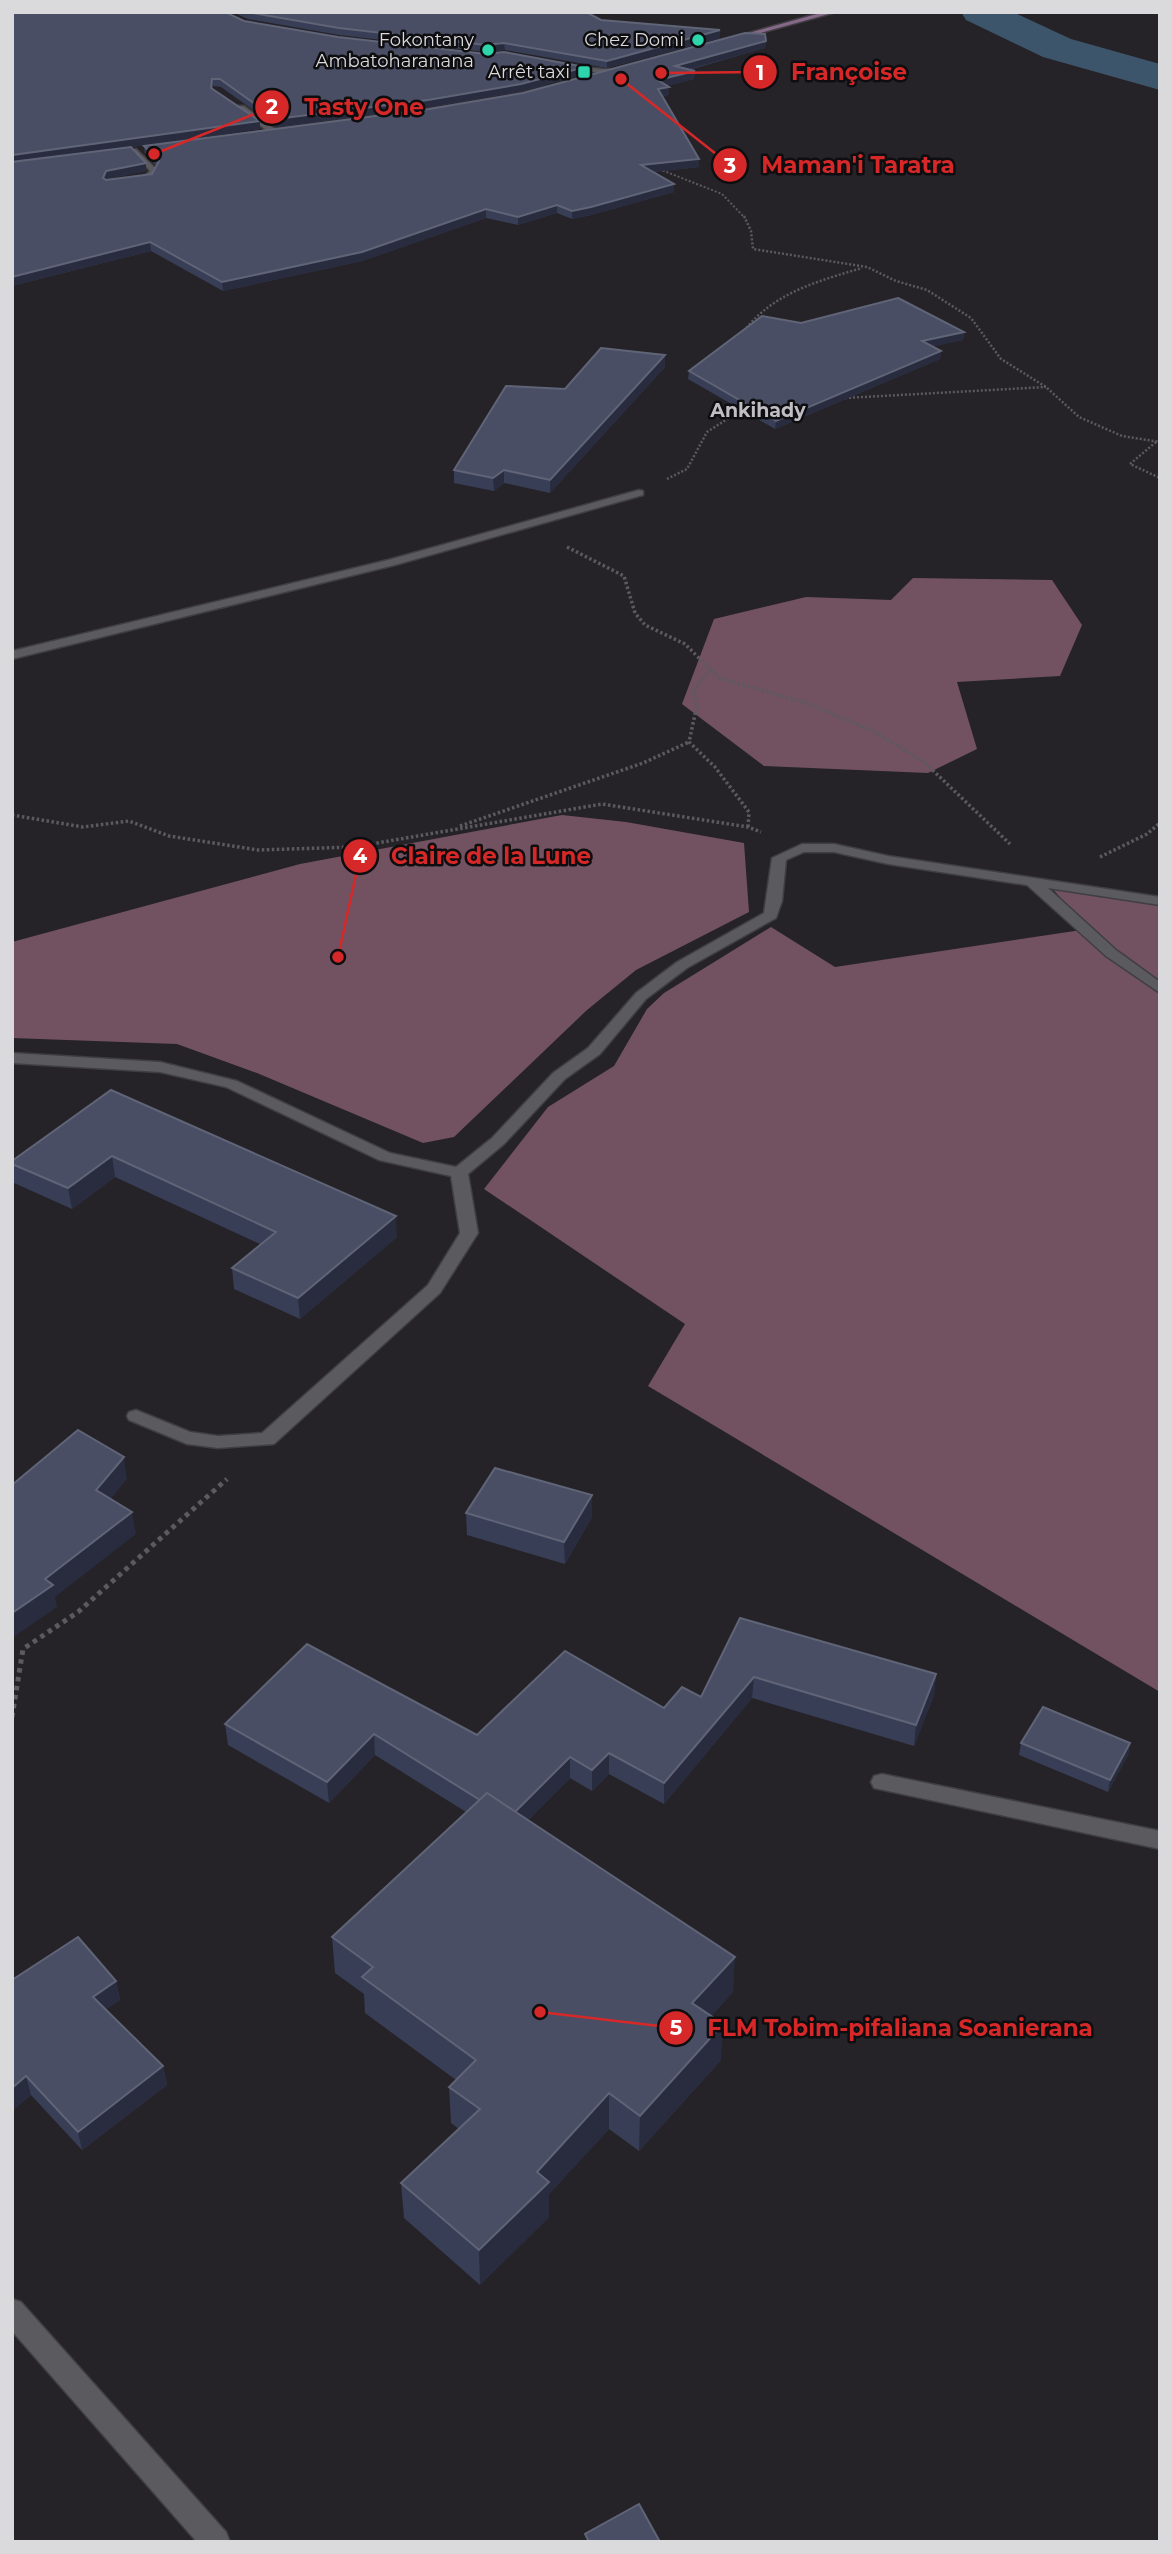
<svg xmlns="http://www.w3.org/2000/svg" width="1172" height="2554" font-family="Montserrat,sans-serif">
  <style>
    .built { fill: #2f2c36 }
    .forest { fill: #725260 }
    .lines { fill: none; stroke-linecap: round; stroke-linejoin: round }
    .river { fill: #3d556b; fill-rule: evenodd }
    .lane-casing { stroke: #3f3e41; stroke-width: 3 }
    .street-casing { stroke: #3f3e41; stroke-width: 3 }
    .secondary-casing { stroke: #3f3e41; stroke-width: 3 }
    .path-far3 { stroke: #5c5a5f; stroke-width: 2; stroke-dasharray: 2 2; stroke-linecap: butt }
    .path-far2 { stroke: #5c5a5f; stroke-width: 2.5; stroke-dasharray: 2 2; stroke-linecap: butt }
    .path-far1 { stroke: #5c5a5f; stroke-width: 3.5; stroke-dasharray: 2.5 2.5; stroke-linecap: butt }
    .path { stroke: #5c5a5f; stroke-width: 5; stroke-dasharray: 4.5 4.5; stroke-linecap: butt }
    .lane { fill: #5b5a5e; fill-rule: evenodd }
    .street { fill: #5b5a5e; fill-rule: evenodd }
    .secondary { fill: #866889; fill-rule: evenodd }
    .wall { fill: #383e56 }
    .shaded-wall { fill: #292c3e }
    .building { fill: #4a4e64; stroke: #606477; stroke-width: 2 }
    .poi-dot { fill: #2cd5ab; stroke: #0e0d0f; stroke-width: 2.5 }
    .labels { text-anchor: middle; stroke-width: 5; stroke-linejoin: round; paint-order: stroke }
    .far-poi-label { font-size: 18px; fill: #dad9dc; stroke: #0e0d0f; text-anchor: end }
    .far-neighbourhood-label { font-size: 19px; font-weight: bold; fill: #c0bec4; stroke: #0e0d0f }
    .leader { fill: none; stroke: #d62828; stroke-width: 2.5 }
    .callout-dot { fill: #d62828; stroke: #0e0d0f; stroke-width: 2.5 }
    .mark-label { font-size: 21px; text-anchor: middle; font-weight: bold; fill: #fff }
    .callout-label { font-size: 23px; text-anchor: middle; font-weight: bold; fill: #d62828; stroke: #0e0d0f; stroke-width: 5; stroke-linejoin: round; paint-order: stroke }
  </style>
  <rect width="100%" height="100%" fill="#252328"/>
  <path class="built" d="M 542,84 L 558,88 L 460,106 L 277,131 L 271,125 L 316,122 Z"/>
  <g class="forest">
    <path d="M 913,578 L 1052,580 L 1082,625 L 1060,676 L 957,682 L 977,749 L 928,773 L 764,766 L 682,704 L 714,619 L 806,597 L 891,600 Z"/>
    <path d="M 562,815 L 626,822 L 744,843 L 749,912 L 636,970 L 587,1010 L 454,1137 L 423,1143 L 257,1073 L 177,1044 L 12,1038 L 12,942 L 300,864 Z"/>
    <path d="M 1050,886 L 1160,906 L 1160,1692 L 648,1386 L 685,1324 L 484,1189 L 548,1107 L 614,1066 L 647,1009 L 664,993 L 771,927 L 835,967 L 1088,929 Z"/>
  </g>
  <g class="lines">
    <path class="river" d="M 961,12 L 1013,12 L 1071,39 L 1160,64 L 1160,90 L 1043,57 L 966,20 Z"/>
    <defs>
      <path id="lane" d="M 136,149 L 158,171 L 151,180 L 135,183 L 132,179 L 145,176 L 150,171 L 132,151 Z"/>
      <g id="street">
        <path d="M 559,65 L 614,70 L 618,72 L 614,74 L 562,69 Z"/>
        <path d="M 238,106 L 244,106 L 279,132 L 272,134 L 238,110 Z"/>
        <path d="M 639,490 L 643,491 L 643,495 L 395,565 L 12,659 L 12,651 L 388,560 Z"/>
        <path d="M 802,844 L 834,844 L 888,856 L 1160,897 L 1160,905 L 1048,888 L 1116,950 L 1160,982 L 1160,993 L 1106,956 L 1027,885 L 888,864 L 834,852 L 804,852 L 786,860 L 782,901 L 776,918 L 687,968 L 646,999 L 600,1054 L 565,1079 L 504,1144 L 468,1174 L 478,1233 L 440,1293 L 274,1444 L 218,1448 L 187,1444 L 129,1420 L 127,1416 L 129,1412 L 136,1410 L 190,1432 L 218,1436 L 262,1433 L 428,1285 L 460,1233 L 451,1176 L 379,1160 L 226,1087 L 160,1072 L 12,1063 L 12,1053 L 160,1062 L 237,1081 L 390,1153 L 456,1167 L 492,1138 L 553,1073 L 588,1048 L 636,993 L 677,962 L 764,913 L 772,858 Z"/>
        <path d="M 882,1774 L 1160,1831 L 1160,1849 L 874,1788 L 871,1782 L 874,1776 Z"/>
        <path d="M 12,2299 L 21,2302 L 226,2532 L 230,2542 L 197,2542 L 12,2331 Z"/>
      </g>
      <path id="secondary" d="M 824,12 L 836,12 L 731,41 L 727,39 Z"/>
    </defs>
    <use href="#lane" class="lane-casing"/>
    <use href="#street" class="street-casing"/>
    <use href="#secondary" class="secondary-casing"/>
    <path class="path-far3" d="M 659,169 L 722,194 L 745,218"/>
    <g class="path-far2">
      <path d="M 744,216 L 751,231 L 753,249 L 867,267 L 896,281 L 927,290 L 971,318 L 1001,359 L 1046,387 L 1079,417 L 1122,436 L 1160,442"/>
      <path d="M 744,331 C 773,293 818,281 862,268"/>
      <path d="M 845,398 L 1046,387"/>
      <path d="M 1156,442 L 1130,464 L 1160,478"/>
      <path d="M 667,479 L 687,469 L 707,432 L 746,407"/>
    </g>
    <g class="path-far1">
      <path d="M 567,547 L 624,576 L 635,613 L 645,625 L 685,644 L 719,678 L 810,704 L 873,731 L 923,761 L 1010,844"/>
      <path d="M 710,669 L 693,691 L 697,705 L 689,742 L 715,767 L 749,812 L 748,827"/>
      <path d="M 12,815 L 83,827 L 129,821 L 169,836 L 258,850 L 354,847 L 602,804 L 748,827 L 761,832"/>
      <path d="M 460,826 L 643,763 L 689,742"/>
      <path d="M 1100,857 L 1147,834 L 1160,823"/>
    </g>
    <path class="path" d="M 12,1717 L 23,1649 L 78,1612 L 227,1479"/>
    <use href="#lane" class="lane"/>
    <use href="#street" class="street"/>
    <use href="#secondary" class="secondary"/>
  </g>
  <g class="wall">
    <path d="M 12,12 L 244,21 L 338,37 L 585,74 L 521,91 L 429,107 L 277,127 L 221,87 L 213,86 L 213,89 L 260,121 L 260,129 L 131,147 L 146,163 L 146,171 L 107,179 L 106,180 L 152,174 L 156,166 L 145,153 L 144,146 L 429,109 L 523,93 L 766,41 L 765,48 L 689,70 L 695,71 L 694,79 L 666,86 L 669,87 L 669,95 L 662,96 L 699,159 L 699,167 L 653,172 L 674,192 L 591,215 L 572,219 L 557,213 L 518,225 L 486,218 L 362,261 L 223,291 L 151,251 L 12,286 Z"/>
    <path d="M 232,12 L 586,12 L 601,20 L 720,30 L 720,38 L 607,68 L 505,50 L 486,52 L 339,35 L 248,19 Z"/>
    <path d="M 801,323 L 964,332 L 963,340 L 933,346 L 941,351 L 940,359 L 775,429 L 688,379 L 689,371 Z"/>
    <path d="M 665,355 L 665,367 L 550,493 L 504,483 L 494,491 L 454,483 L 454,470 L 565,389 Z"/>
    <path d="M 111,1090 L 397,1237 L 300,1319 L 234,1289 L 232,1268 L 260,1244 L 115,1177 L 72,1209 L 14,1183 L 12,1161 Z"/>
    <path d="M 466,1513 L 592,1517 L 565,1564 L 467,1535 Z"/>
    <path d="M 740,1618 L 936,1674 L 934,1695 L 914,1746 L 752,1698 L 664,1804 L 609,1774 L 592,1791 L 570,1778 L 528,1820 L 733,1992 L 711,2016 L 721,2060 L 639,2151 L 609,2129 L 549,2194 L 549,2217 L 480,2285 L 404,2218 L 401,2183 L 459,2129 L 451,2123 L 449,2087 L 456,2080 L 365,2013 L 364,1994 L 335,1973 L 332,1937 L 466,1812 L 375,1755 L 329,1803 L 228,1745 L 225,1724 L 477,1735 L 664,1708 L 701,1697 Z"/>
    <path d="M 1021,1743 L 1130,1743 L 1128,1755 L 1108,1792 L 1019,1755 Z"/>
    <path d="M 12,1980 L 116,1981 L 120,2000 L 106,2009 L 163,2066 L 167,2085 L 82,2150 L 31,2095 L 12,2111 Z"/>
  </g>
  <g class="shaded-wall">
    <path d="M 720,30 L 720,38 L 607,68 L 607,61 Z"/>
    <path d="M 766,41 L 765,48 L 675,73 L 675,66 Z"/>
    <path d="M 504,43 L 505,50 L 486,52 L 486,45 Z"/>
    <path d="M 585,67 L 585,74 L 521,91 L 429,107 L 277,127 L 276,119 Z"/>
    <path d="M 695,71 L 694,79 L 658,88 L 658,80 Z"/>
    <path d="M 669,87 L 669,95 L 658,96 L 658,89 Z"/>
    <path d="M 260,121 L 260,129 L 12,164 L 12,155 Z"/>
    <path d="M 699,159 L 699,167 L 641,173 L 641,165 Z"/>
    <path d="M 146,163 L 146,171 L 107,179 L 104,186 L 103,178 L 106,171 Z"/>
    <path d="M 674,184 L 674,192 L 591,215 L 572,219 L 572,211 Z"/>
    <path d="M 557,205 L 557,213 L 518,225 L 518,217 Z"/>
    <path d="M 486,209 L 486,218 L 362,261 L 223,291 L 222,282 Z"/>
    <path d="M 150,242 L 151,251 L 12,286 L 12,277 Z"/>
    <path d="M 964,332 L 963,340 L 921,349 L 922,341 Z"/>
    <path d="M 941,351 L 940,359 L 775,429 L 776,421 Z"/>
    <path d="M 665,355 L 665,367 L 550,493 L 550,480 Z"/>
    <path d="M 504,470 L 504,483 L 494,491 L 493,478 Z"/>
    <path d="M 112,1156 L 115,1177 L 72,1209 L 68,1188 Z"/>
    <path d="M 396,1216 L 397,1237 L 300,1319 L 298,1298 Z"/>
    <path d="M 124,1457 L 127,1479 L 100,1512 L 96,1490 Z"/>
    <path d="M 592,1495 L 592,1517 L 565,1564 L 564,1542 Z"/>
    <path d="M 132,1512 L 136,1534 L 55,1597 L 57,1607 L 12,1638 L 12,1613 L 45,1579 Z"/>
    <path d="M 936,1674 L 934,1695 L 914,1746 L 916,1725 Z"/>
    <path d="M 754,1677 L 752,1698 L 664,1804 L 664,1783 Z"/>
    <path d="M 374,1734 L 375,1755 L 329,1803 L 327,1782 Z"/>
    <path d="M 1130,1743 L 1128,1755 L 1108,1792 L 1110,1780 Z"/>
    <path d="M 609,1753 L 609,1774 L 592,1791 L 592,1770 Z"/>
    <path d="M 570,1757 L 570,1778 L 509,1839 L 509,1818 Z"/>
    <path d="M 735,1957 L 733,1992 L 691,2039 L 692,2003 Z"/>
    <path d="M 116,1981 L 120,2000 L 97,2015 L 93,1997 Z"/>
    <path d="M 723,2024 L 721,2060 L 639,2151 L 640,2116 Z"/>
    <path d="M 163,2066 L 167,2085 L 82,2150 L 78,2132 Z"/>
    <path d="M 26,2076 L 31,2095 L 12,2111 L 12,2088 Z"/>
    <path d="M 609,2093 L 609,2129 L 549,2194 L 549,2217 L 480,2285 L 479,2250 L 537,2172 Z"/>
  </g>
  <g class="building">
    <path d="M 12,12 L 225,12 L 244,21 L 338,37 L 486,54 L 504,52 L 585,67 L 521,84 L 428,100 L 276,119 L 220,79 L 212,79 L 211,88 L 260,121 L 12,155 Z"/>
    <path d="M 247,12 L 586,12 L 601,20 L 720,30 L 607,61 L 504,43 L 486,45 L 339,28 Z"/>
    <path d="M 745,33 L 765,34 L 766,41 L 675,66 L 695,71 L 658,80 L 669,87 L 658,89 L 699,159 L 641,165 L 674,184 L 591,207 L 572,211 L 557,205 L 518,217 L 486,209 L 362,252 L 222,282 L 150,242 L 12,277 L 12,162 L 131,147 L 146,163 L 106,171 L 103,178 L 106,180 L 152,174 L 159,161 L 144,146 L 429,109 L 523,93 Z"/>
    <path d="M 898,298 L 964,332 L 922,341 L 941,351 L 776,421 L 689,371 L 762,316 L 801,323 Z"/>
    <path d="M 601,348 L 665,355 L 550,480 L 504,470 L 493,478 L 454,470 L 506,386 L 565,389 Z"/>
    <path d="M 111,1090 L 396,1216 L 298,1298 L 232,1268 L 276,1232 L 112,1156 L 68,1188 L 12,1164 L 12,1161 Z"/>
    <path d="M 78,1430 L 124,1457 L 96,1490 L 132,1512 L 45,1579 L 53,1585 L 12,1613 L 12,1485 Z"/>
    <path d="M 495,1468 L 592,1495 L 564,1542 L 466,1513 Z"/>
    <path d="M 740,1618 L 936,1674 L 916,1725 L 754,1677 L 664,1783 L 609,1753 L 592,1770 L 570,1757 L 515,1812 L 487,1793 L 480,1800 L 374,1734 L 327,1782 L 225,1724 L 307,1644 L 477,1735 L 565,1651 L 664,1708 L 682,1687 L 701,1697 Z"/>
    <path d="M 1043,1707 L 1130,1743 L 1110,1780 L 1021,1743 Z"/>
    <path d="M 487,1793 L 735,1957 L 692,2003 L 723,2024 L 640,2116 L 609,2093 L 537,2172 L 549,2182 L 479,2250 L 401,2183 L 480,2109 L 449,2087 L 476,2060 L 362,1977 L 373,1967 L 332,1937 Z"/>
    <path d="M 78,1937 L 116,1981 L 93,1997 L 163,2066 L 78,2132 L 26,2076 L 12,2088 L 12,1980 Z"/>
    <path d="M 639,2504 L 660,2542 L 589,2542 L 585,2534 Z"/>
  </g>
  <g class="poi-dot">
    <circle cx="698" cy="40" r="7"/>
    <circle cx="488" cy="50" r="7"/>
    <rect x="577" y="65" width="14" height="14" rx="3.5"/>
  </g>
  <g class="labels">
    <g class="far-poi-label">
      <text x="474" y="46">Fokontany<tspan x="474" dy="21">Ambatoharanana</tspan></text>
      <text x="684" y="46">Chez Domi</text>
      <text x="570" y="78">Arrêt taxi</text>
    </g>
    <g class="far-neighbourhood-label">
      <text x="758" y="417">Ankihady</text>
    </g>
  </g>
  <path class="leader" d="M661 73L760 72M154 154L272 107M621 79L730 165M338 957L360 856M540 2012L676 2028"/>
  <g class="callout-dot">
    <circle cx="661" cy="73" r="7"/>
    <circle cx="154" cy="154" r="7"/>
    <circle cx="621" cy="79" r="7"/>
    <circle cx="338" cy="957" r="7"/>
    <circle cx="540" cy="2012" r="7"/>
    <circle cx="760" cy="72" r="18"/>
    <circle cx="272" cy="107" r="18"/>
    <circle cx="730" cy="165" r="18"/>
    <circle cx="360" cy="856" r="18"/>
    <circle cx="676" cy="2028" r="18"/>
  </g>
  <g class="mark-label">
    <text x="760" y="80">1</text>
    <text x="272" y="114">2</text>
    <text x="730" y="173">3</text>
    <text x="360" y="863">4</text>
    <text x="676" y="2035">5</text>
  </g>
  <g class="callout-label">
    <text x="849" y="80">Françoise</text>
    <text x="364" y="115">Tasty One</text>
    <text x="858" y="173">Maman'i Taratra</text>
    <text x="491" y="864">Claire de la Lune</text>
    <text x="900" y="2036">FLM Tobim-pifaliana Soanierana</text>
  </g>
  <rect width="1172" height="2554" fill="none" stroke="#dad9dc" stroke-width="28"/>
</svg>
